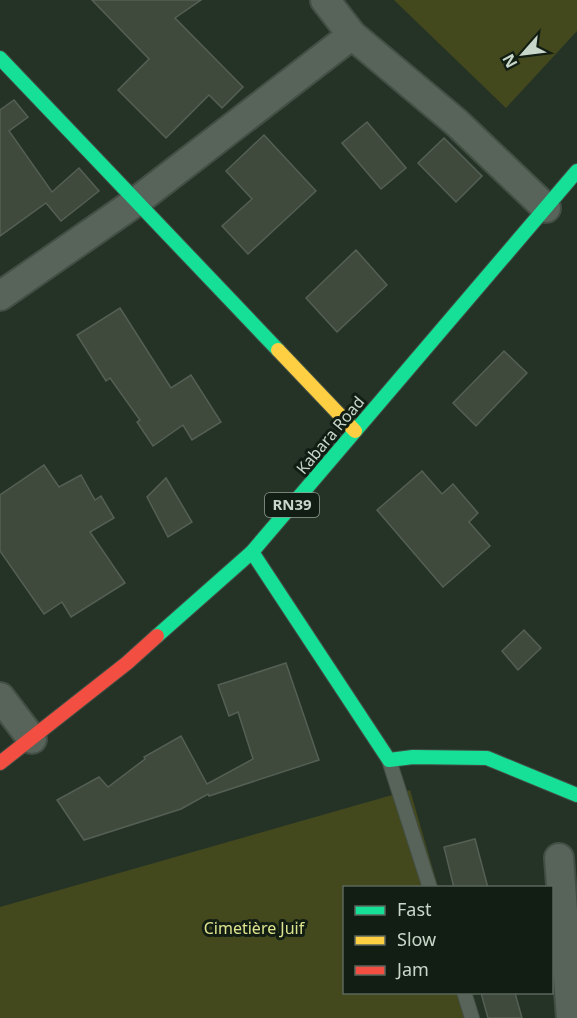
<svg xmlns="http://www.w3.org/2000/svg" width="577" height="1018" font-family="'Noto Sans',sans-serif">
  <style>
    .green { fill: #44491d }
    .building { fill: #3f4a3c; stroke: #555f54; stroke-width: 1.5 }
    .lines { fill: none; stroke-linecap: round; stroke-linejoin: round }
    .lane-casing { stroke: #434f45; stroke-width: 16 }
    .street-casing { stroke: #434f45; stroke-width: 32 }
    .fast-casing { stroke: #434f45; stroke-width: 16 }
    .slow-casing { stroke: #434f45; stroke-width: 16 }
    .jam-casing { stroke: #434f45; stroke-width: 16 }
    .lane { stroke: #586359; stroke-width: 14 }
    .street { stroke: #586359; stroke-width: 28 }
    .fast { stroke: #16e098; stroke-width: 14 }
    .slow { stroke: #ffcf43; stroke-width: 14 }
    .jam { stroke: #f24e42; stroke-width: 14 }
    .labels { text-anchor: middle; stroke-width: 6; stroke-linejoin: round; paint-order: stroke }
    .shield { fill: #121d13; stroke: #919f93; stroke-width: 1.5 }
    .shield-label { font-size: 15px; font-weight: bold; fill: #c8d7ca }
    .street-label { font-size: 16px; fill: #c8d7ca; stroke: #121d13 }
    .park-label { font-size: 16px; fill: #dee48d; stroke: #121d13 }
  </style>
  <rect width="100%" height="100%" fill="#253327"/>
  <g class="green">
    <path d="M 394,0 L 577,0 L 577,31 L 506,108 Z"/>
    <path d="M 410,790 L 438,887 L 344,888 L 344,992 L 468,993 L 475,1018 L 0,1018 L 0,907 Z"/>
  </g>
  <g class="building">
    <path d="M 92,0 L 201,0 L 175,18 L 243,87 L 222,108 L 209,95 L 166,138 L 118,90 L 149,59 Z"/>
    <path d="M 14,100 L 28,117 L 9,131 L 52,192 L 79,168 L 99,191 L 61,221 L 46,203 L 0,236 L 0,110 Z"/>
    <path d="M 367,122 L 406,168 L 381,189 L 342,143 Z"/>
    <path d="M 264,135 L 316,191 L 248,254 L 222,226 L 252,199 L 226,171 Z"/>
    <path d="M 444,138 L 482,176 L 456,202 L 418,163 Z"/>
    <path d="M 356,250 L 387,285 L 337,332 L 306,298 Z"/>
    <path d="M 120,308 L 171,388 L 191,375 L 221,422 L 192,440 L 183,425 L 153,446 L 137,422 L 140,420 L 110,378 L 106,381 L 77,335 Z"/>
    <path d="M 504,351 L 527,373 L 476,426 L 453,403 Z"/>
    <path d="M 44,465 L 59,487 L 81,475 L 95,500 L 101,496 L 114,518 L 90,532 L 125,583 L 71,617 L 62,602 L 44,614 L 0,551 L 0,495 Z"/>
    <path d="M 422,471 L 442,494 L 453,484 L 478,513 L 469,522 L 490,546 L 443,587 L 377,510 Z"/>
    <path d="M 166,478 L 192,522 L 168,537 L 147,497 Z"/>
    <path d="M 524,630 L 541,648 L 518,670 L 502,651 Z"/>
    <path d="M 286,663 L 319,760 L 209,796 L 208,794 L 181,809 L 84,840 L 57,800 L 99,777 L 108,787 L 145,759 L 144,757 L 181,736 L 207,784 L 253,759 L 238,712 L 229,716 L 218,685 Z"/>
    <path d="M 475,839 L 488,888 L 454,888 L 444,847 Z"/>
    <path d="M 481,993 L 515,993 L 522,1018 L 488,1018 Z"/>
  </g>
  <g class="lines">
    <defs>
      <g id="lane">
        <path d="M 389,760 L 430,888"/>
        <path d="M 464,992 L 472,1018"/>
      </g>
      <g id="street">
        <path d="M 325,0 L 352,35 L 457,123 L 546,208"/>
        <path d="M 0,296 L 137,201 L 352,35"/>
        <path d="M 0,697 L 32,739"/>
        <path d="M 559,858 L 571,1018"/>
      </g>
      <g id="fast">
        <path d="M 0,58 L 278,350"/>
        <path d="M 252,552 L 389,760 L 413,757 L 487,758 L 577,795"/>
        <path d="M 157,636 L 252,552 L 577,171"/>
      </g>
      <path id="slow" d="M 278,350 L 355,431"/>
      <path id="jam" d="M 0,763 L 127,663 L 157,636"/>
    </defs>
    <use href="#lane" class="lane-casing"/>
    <use href="#street" class="street-casing"/>
    <use href="#fast" class="fast-casing"/>
    <use href="#slow" class="slow-casing"/>
    <use href="#jam" class="jam-casing"/>
    <use href="#lane" class="lane"/>
    <use href="#street" class="street"/>
    <use href="#fast" class="fast"/>
    <use href="#slow" class="slow"/>
    <use href="#jam" class="jam"/>
  </g>
  <g class="labels">
    <rect class="shield" x="265" y="493" width="54" height="24" rx="4.5"/>
    <g class="shield-label">
      <text x="292" y="510">RN39</text>
    </g>
    <g class="street-label">
      <text transform="translate(330 435) rotate(-50)" y="6">Kabara Road</text>
    </g>
    <g class="park-label">
      <text x="254" y="934">Cimetière Juif</text>
    </g>
  </g>
  <rect x="343" y="886" width="210" height="108" fill="#121d13" stroke="#5b675c" stroke-width="1.5"/>
  <rect x="355" y="906" width="30" height="9" fill="#16e098" stroke="#5b675c" stroke-width="1.5"/>
  <text x="397" y="916" font-size="18" fill="#c8d7ca">Fast</text>
  <rect x="355" y="936" width="30" height="9" fill="#ffcf43" stroke="#5b675c" stroke-width="1.5"/>
  <text x="397" y="946" font-size="18" fill="#c8d7ca">Slow</text>
  <rect x="355" y="966" width="30" height="9" fill="#f24e42" stroke="#5b675c" stroke-width="1.5"/>
  <text x="397" y="976" font-size="18" fill="#c8d7ca">Jam</text>
  <g transform="translate(523 54) rotate(242)" stroke="#121d13" stroke-width="4.5" paint-order="stroke">
  <path d="M0-4.5L10 22L0 15L-10 22Z" fill="#c8d7ca"/>
  <text y="-9" font-size="16" font-weight="bold" text-anchor="middle" fill="#c8d7ca">N</text>
  </g>
</svg>
